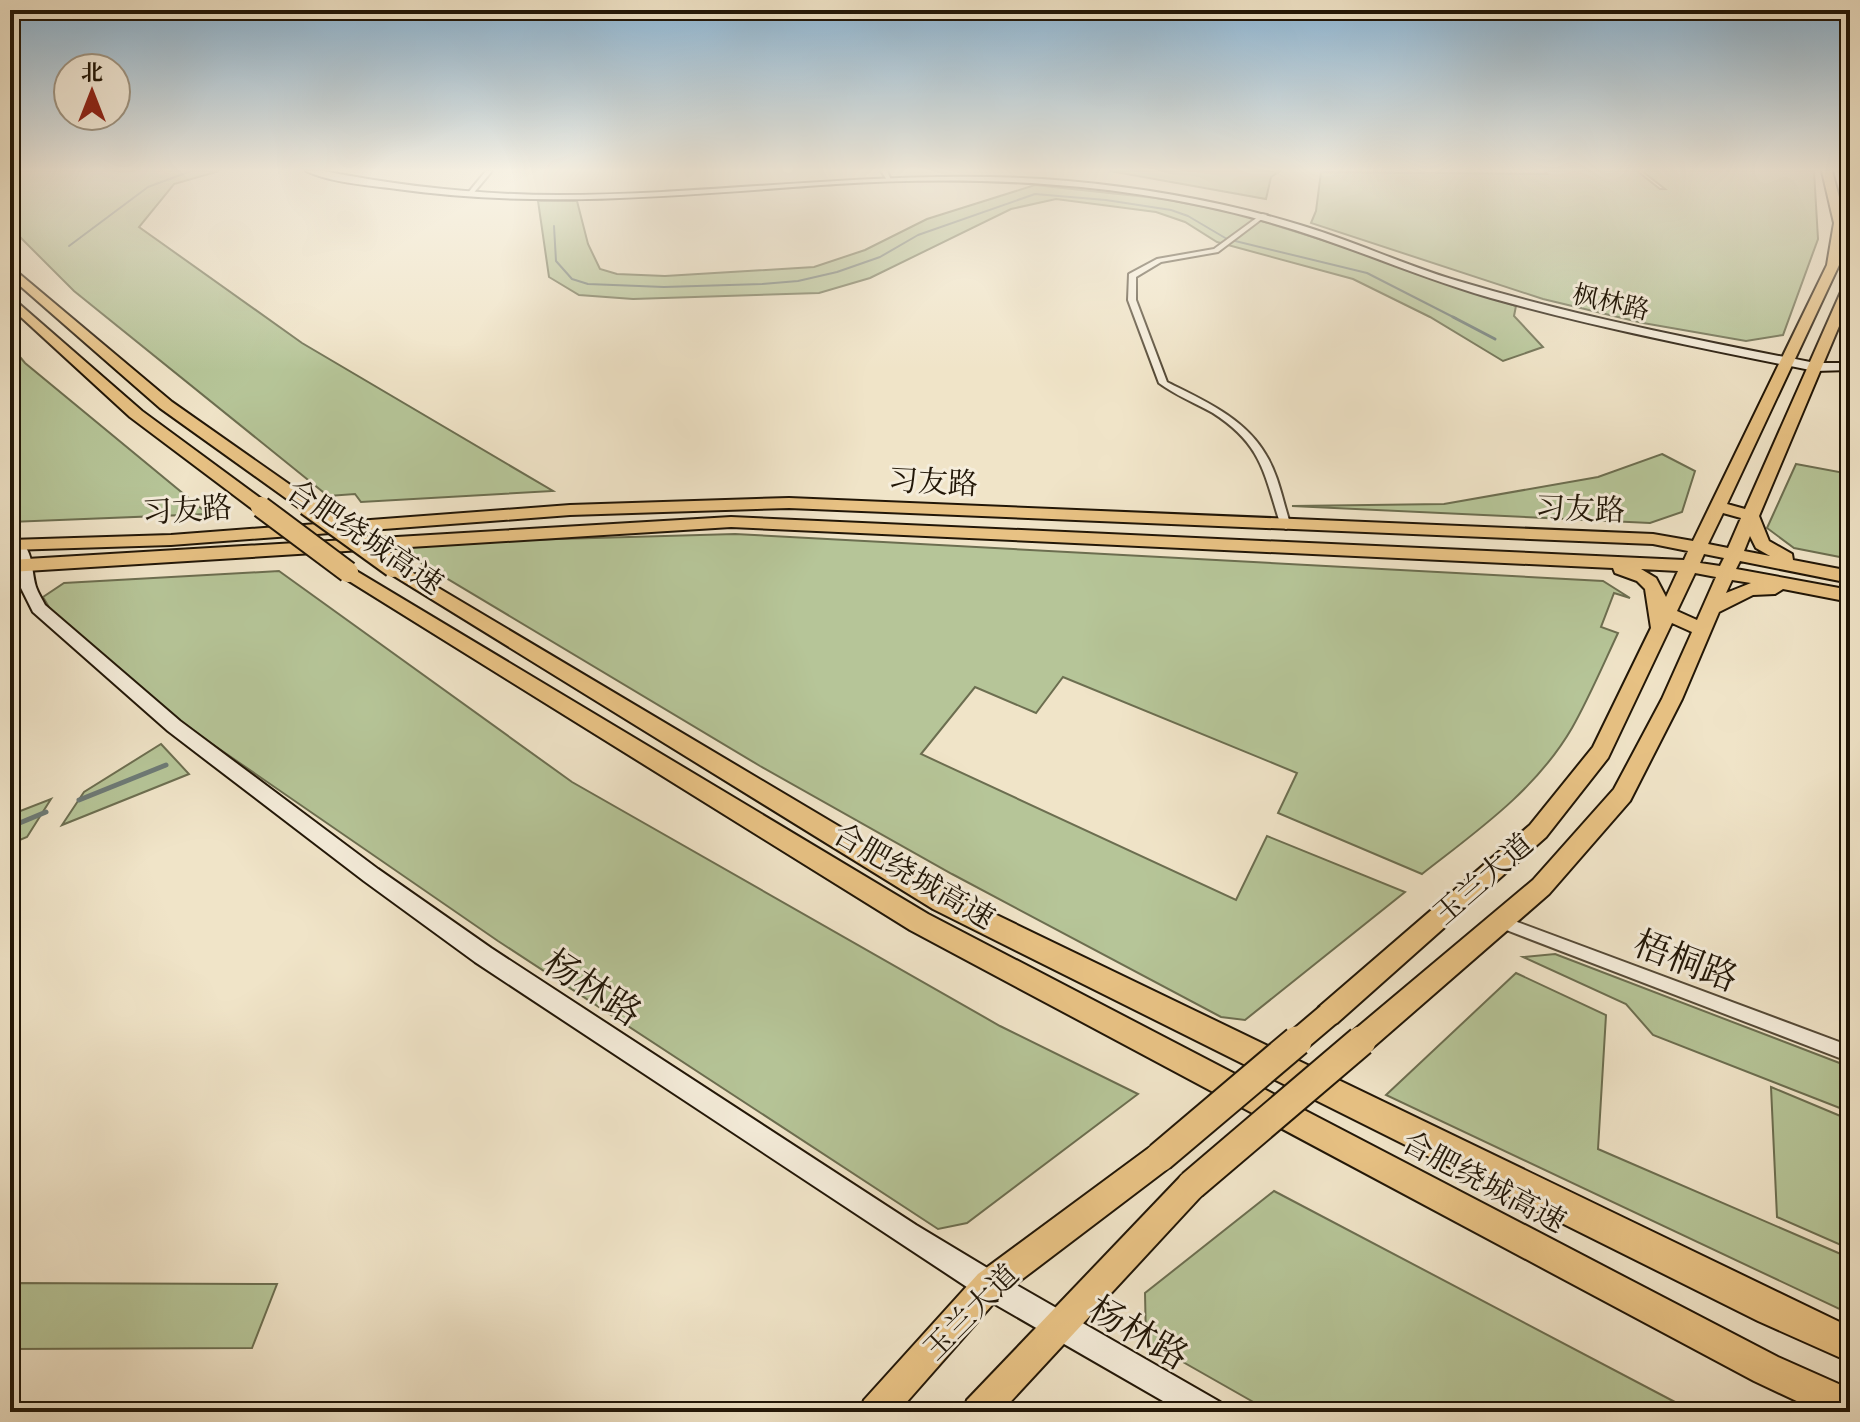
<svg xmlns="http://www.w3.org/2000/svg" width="1860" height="1422" font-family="'IM FELL French Canon','Noto Serif SC',serif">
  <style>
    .green { fill: #b6c598; stroke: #6c6e50; stroke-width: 2 }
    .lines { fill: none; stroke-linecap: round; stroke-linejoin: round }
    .stream-far2 { stroke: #6d7a76; stroke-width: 2 }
    .stream-far1 { stroke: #6d7a76; stroke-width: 3 }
    .stream { stroke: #6d7a76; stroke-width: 5 }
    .street-casing { stroke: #554a37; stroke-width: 4 }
    .secondary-casing { stroke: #211607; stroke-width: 4 }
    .primary-casing { stroke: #211607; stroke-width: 4 }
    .highway-casing { stroke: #211607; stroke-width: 4 }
    .street { fill: #f5eddb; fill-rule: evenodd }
    .secondary { fill: #f5eddb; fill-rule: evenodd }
    .primary { fill: #e8c284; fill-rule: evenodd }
    .highway { fill: #e8c284; fill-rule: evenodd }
    .primary-bridge-far1-casing { stroke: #211607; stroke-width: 27; stroke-linecap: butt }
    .primary-bridge-casing { stroke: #211607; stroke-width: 33; stroke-linecap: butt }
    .highway-bridge-casing { stroke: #211607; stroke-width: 24; stroke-linecap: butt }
    .primary-bridge-far1 { stroke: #e8c284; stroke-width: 23 }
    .primary-bridge { stroke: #e8c284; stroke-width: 29 }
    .highway-bridge { stroke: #e8c284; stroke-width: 20 }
    .labels { text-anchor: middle; stroke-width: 6; stroke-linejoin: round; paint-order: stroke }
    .far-street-label { font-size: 26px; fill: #211607; stroke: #f5eddb }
    .street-label { font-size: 30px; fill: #211607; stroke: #f5eddb }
    .near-street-label { font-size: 36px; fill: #211607; stroke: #f5eddb }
  </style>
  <rect width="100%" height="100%" fill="#f0e4c8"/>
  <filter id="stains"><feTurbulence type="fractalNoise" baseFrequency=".0025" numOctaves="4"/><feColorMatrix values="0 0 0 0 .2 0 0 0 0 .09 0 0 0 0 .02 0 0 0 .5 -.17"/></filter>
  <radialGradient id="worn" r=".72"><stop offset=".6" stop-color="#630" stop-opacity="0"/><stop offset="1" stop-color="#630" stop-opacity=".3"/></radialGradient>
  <g class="green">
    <path d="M 10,171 L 219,171 L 174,184 L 139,227 L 302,343 L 553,491 L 361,502 L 355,494 L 328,496 L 74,291 L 10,227 Z"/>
    <path d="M 1110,171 L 1280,171 L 1271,177 L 1266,199 Z"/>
    <path d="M 1545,171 L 1637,171 L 1660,189 L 1665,189 L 1642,171 L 1814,171 L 1818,239 L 1783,335 L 1746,341 L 1643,323 L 1543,299 L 1311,223 L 1316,211 L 1321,172 L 1547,174 Z"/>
    <path d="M 1035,185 L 1165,199 L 1239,214 L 1332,243 L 1516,306 L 1514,316 L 1543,347 L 1503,361 L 1430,317 L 1353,279 L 1217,242 L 1185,222 L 1156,212 L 1056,199 L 1011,209 L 870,278 L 819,293 L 633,299 L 579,295 L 549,277 L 538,201 L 577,201 L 588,244 L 600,269 L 617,274 L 665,276 L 814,267 L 865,250 L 927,219 Z"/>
    <path d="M 10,345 L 25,363 L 208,514 L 10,522 Z"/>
    <path d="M 1662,454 L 1695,471 L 1682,512 L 1650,523 L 1292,506 L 1444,504 L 1598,477 Z"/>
    <path d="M 1796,464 L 1850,474 L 1850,559 L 1794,548 L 1767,528 Z"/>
    <path d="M 735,534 L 1603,581 L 1630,598 L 1614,593 L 1601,627 L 1618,633 C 1603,665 1589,698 1572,728 C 1536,790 1477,831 1422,874 L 1278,813 L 1297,773 L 1063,677 L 1036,713 L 975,687 L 921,754 L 1236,900 L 1267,836 L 1405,892 L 1245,1020 L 1221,1017 L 952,874 L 760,766 L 396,548 L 524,540 Z"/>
    <path d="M 279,571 L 572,782 L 1000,1026 L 1138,1094 L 967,1223 L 938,1229 L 498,941 L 154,704 L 53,614 L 43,597 L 64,583 Z"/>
    <path d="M 161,744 L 189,774 L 62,825 L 84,792 Z"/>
    <path d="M 51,799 L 27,837 L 10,844 L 10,815 Z"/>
    <path d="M 1555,954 L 1850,1067 L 1850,1112 L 1653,1035 L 1626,1004 L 1523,957 Z"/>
    <path d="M 1516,973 L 1606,1015 L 1598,1149 L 1850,1258 L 1850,1314 L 1386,1095 Z"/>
    <path d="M 1771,1087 L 1850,1120 L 1850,1249 L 1777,1217 Z"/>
    <path d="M 1274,1191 L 1694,1412 L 1271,1412 L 1146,1341 L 1145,1293 Z"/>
    <path d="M 10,1283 L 277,1284 L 252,1348 L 10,1349 Z"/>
  </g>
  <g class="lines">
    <g class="stream-far2">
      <path d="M 554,226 L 556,261 L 572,279 L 588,284 L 664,287 L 762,284 L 798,281 L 837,272 L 880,257 L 918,235 L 1035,194 L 1106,200 L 1171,210 L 1188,216 L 1227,239 L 1367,273 L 1457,319"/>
      <path d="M 69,246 L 148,187 L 191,171"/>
    </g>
    <path class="stream-far1" d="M 1453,317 L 1495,339"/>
    <g class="stream">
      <path d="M 79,800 L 166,765"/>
      <path d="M 10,827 L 46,812"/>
    </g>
    <defs>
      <g id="street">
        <path d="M 486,171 L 492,171 L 471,196 L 467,196 L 467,194 Z"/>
        <path d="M 881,171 L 887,171 L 891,180 L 887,180 Z"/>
        <path d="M 1262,214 L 1267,215 L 1218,252 L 1161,262 L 1136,277 L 1136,300 L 1167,382 C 1203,400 1245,418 1266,455 C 1279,476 1283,503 1291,526 L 1286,529 L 1281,526 C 1264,474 1263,445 1213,413 C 1195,403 1175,395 1159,383 L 1128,300 L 1129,274 L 1157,259 L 1214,249 Z"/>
        <path d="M 1501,916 L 1850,1046 L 1850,1062 L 1496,926 L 1494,922 L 1496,918 Z"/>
      </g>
      <g id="secondary">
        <path d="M 306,171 L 323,171 C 400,186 479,195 558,195 C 730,195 894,166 1068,181 C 1146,188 1225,202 1300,225 C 1354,241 1404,265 1458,281 C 1575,316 1695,340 1815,363 L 1848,363 L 1850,370 L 1815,371 C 1707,349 1598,328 1491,298 C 1414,276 1342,242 1265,221 C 1126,182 978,175 836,184 C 689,194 544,210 397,189 C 368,185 332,183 306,171 Z"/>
        <path d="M 10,536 C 35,545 30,566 36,587 C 38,593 42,599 45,605 L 180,721 L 378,869 L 491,948 L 916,1225 L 999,1275 L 1220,1402 L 1225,1412 L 1182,1412 L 979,1295 L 475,962 L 364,881 L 168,731 L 33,612 L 20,586 Z"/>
      </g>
      <g id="primary">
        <path d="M 1822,171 L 1832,171 L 1846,223 L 1839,265 L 1727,504 L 1745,509 L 1844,285 L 1850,281 L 1850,300 L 1759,516 L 1769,541 L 1792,554 L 1793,560 L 1850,571 L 1850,583 L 1740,561 L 1736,569 L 1850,590 L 1850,602 L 1783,589 L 1775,594 L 1753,595 L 1719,612 L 1682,699 L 1630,801 L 1549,894 L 1371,1049 L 1362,1052 L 1353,1049 L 1349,1040 L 1353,1031 L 1533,880 L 1614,789 L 1662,699 L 1692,632 L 1672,623 L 1608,758 L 1546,837 L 1337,1023 L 1328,1027 L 1319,1023 L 1315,1015 L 1319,1007 L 1530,825 L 1593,747 L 1651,628 L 1645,589 L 1637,581 L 1615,573 L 1613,568 L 731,527 L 10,572 L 10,560 L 731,517 L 1684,560 L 1688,551 L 1653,544 L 789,508 L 570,515 L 171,545 L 10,550 L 10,540 L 171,535 L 570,505 L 789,498 L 1653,534 L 1693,541 L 1827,265 L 1834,223 ZM 1723,513 L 1741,518 L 1728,548 L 1708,544 ZM 1750,536 L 1756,548 L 1770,556 L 1744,551 ZM 1704,554 L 1724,558 L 1720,566 L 1700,563 ZM 1641,569 L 1678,571 L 1666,597 L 1656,578 ZM 1695,573 L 1716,577 L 1697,620 L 1677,611 ZM 1732,580 L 1751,583 L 1726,593 Z"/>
        <path d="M 1840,171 L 1850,171 L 1850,186 L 1845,183 Z"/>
        <path d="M 1160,1143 L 1170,1147 L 1174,1157 L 1170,1167 L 1000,1296 L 898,1412 L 860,1412 L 864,1400 L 978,1274 L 1150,1147 Z"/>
        <path d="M 1192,1171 L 1202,1175 L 1206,1185 L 1202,1195 L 1001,1412 L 963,1412 L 967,1400 L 1182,1175 Z"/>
      </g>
      <g id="highway">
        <path d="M 10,266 L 172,402 L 313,501 L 316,505 L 313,509 L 301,509 L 160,408 L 10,277 Z"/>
        <path d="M 10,296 L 142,411 L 267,503 L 270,507 L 267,511 L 255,511 L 130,417 L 10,307 Z"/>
        <path d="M 393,561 L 951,893 L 1850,1327 L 1850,1362 L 1758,1321 L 933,909 L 386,571 L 383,567 L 386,563 Z"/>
        <path d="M 348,566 L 928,914 L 1778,1357 L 1850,1389 L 1850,1412 L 1820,1412 L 1754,1381 L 910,930 L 341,576 L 338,572 Z"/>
      </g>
    </defs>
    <use href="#street" class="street-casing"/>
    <use href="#secondary" class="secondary-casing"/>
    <use href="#primary" class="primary-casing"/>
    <use href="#highway" class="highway-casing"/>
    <use href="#street" class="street"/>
    <use href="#secondary" class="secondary"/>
    <use href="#primary" class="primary"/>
    <use href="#highway" class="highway"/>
    <defs>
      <g id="primary-bridge-far1">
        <path d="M 1295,1043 L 1328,1015"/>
        <path d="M 1359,1043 L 1362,1040"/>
      </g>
      <g id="primary-bridge">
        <path d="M 1160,1157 L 1297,1041"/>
        <path d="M 1192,1185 L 1361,1041"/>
      </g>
      <g id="highway-bridge">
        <path d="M 307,505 L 393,567"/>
        <path d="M 261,507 L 348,572"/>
      </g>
    </defs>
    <use href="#primary-bridge-far1" class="primary-bridge-far1-casing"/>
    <use href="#primary-bridge" class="primary-bridge-casing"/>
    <use href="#highway-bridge" class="highway-bridge-casing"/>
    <use href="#primary-bridge-far1" class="primary-bridge-far1"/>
    <use href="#primary-bridge" class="primary-bridge"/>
    <use href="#highway-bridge" class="highway-bridge"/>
  </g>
  <linearGradient id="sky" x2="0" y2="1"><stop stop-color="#8bb7d8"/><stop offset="0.46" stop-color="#f8f3e6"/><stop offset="1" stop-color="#f8f3e6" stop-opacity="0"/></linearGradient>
  <rect width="1860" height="370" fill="url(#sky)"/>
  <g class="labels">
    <g class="far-street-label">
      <text transform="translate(1611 302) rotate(13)" y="9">枫林路</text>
    </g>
    <g class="street-label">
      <text transform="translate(933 482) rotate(3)" y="10">习友路</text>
      <text transform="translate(1580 509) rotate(2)" y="10">习友路</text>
      <text transform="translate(187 510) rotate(-4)" y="10">习友路</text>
      <text transform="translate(365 537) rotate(34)" y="10">合肥绕城高速</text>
      <text transform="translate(914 876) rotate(30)" y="10">合肥绕城高速</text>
      <text transform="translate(1483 879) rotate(-41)" y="10">玉兰大道</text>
      <text transform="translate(1484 1182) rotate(28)" y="10">合肥绕城高速</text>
      <text transform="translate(971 1312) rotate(-45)" y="10">玉兰大道</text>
    </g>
    <g class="near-street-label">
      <text transform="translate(1686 960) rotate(21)" y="13">梧桐路</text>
      <text transform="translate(593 987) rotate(33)" y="13">杨林路</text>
      <text transform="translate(1139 1332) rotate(30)" y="13">杨林路</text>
    </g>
  </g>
  <rect width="1860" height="1422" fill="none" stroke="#f0e4c8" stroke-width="40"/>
  <rect x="12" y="12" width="1836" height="1398" fill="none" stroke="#211607" stroke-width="4"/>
  <rect x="20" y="20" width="1820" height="1382" fill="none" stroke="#211607" stroke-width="2"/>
  <g transform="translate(92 92)"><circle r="38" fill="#f5eddb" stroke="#a09786" stroke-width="2"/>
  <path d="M0-6L14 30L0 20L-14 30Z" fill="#8f2418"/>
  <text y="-12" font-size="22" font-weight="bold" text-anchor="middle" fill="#211607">北</text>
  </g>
  <rect width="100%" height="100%" filter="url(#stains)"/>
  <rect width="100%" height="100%" fill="url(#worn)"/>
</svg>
